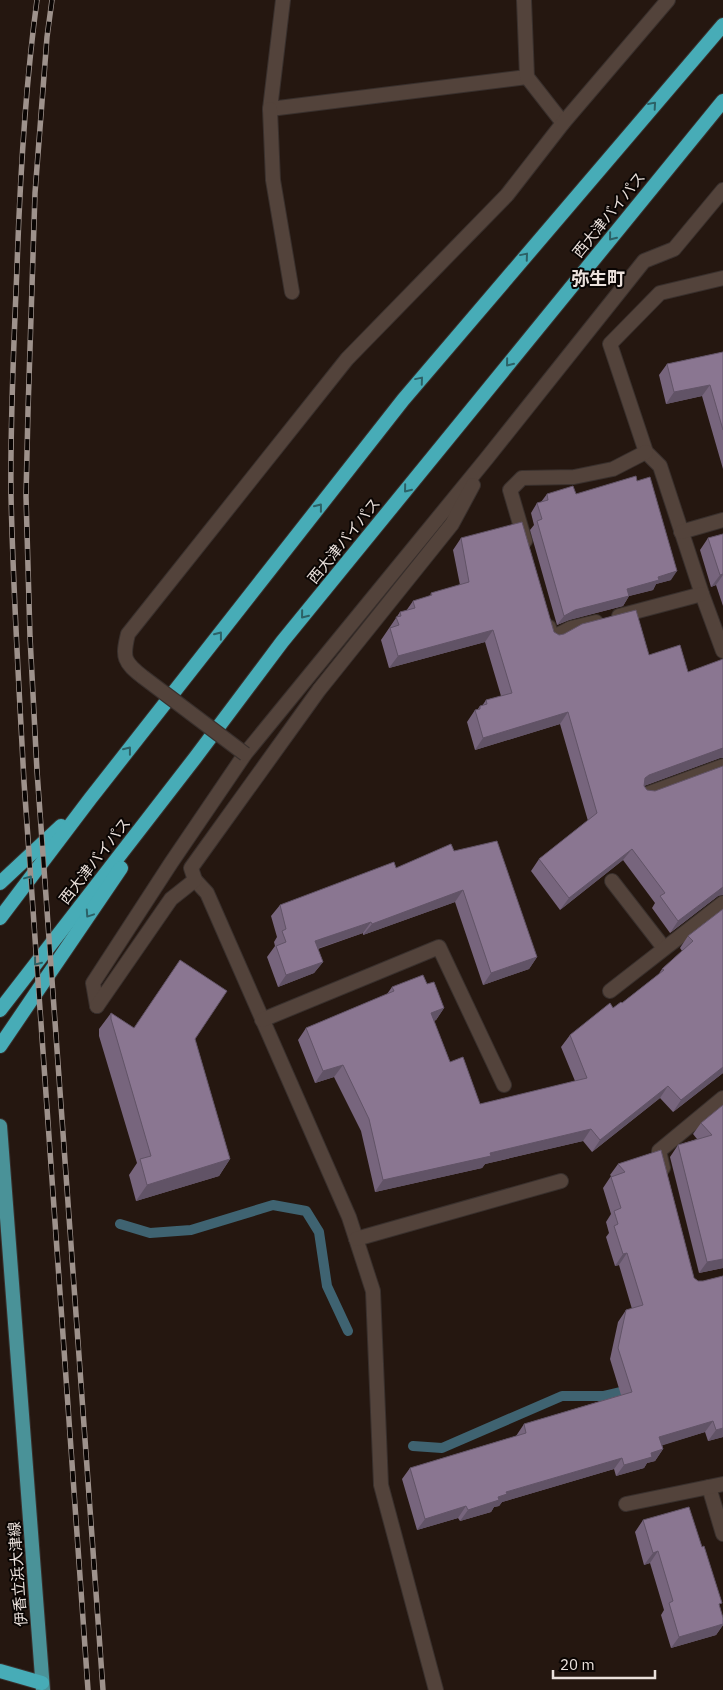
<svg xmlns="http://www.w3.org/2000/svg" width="723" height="1690" font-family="'IBM Plex Sans','Noto Sans JP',sans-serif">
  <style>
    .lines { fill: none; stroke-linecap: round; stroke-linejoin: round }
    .stream { stroke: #3f6371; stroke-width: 10 }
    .minor-casing { stroke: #39302d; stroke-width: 16 }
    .primary-casing { stroke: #39302d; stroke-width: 16 }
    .trunk-casing { stroke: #39302d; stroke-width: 16 }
    .minor { stroke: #53433b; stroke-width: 14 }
    .primary { stroke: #4a9298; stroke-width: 14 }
    .trunk { stroke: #47acb7; stroke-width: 14 }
    .rail-casing { stroke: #9e928c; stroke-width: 5.5 }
    .rail { stroke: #0a0503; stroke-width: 4; stroke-dasharray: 11; stroke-linecap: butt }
    .minor-bridge-casing { stroke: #39302d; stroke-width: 16; stroke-linecap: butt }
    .minor-bridge { stroke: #53433b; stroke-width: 14 }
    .wall { fill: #77657d }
    .shaded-wall { fill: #615366 }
    .building { fill: #8a7691; stroke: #615366 }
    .oneway { stroke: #2c6166 }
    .labels { text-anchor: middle; stroke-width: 4; stroke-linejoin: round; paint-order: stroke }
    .street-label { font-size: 15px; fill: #ebe1dc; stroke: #0a0503 }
    .quarter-label { font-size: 18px; font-weight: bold; fill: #ebe1dc; stroke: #0a0503 }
  </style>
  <rect width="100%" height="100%" fill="#251710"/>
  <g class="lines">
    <g class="stream">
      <path d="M 120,1224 L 150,1233 L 191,1230 L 273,1205 L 306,1211 L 319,1232 L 327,1286 L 348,1331"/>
      <path d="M 413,1446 L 442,1448 L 562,1396 L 603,1396 L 633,1389"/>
    </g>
    <defs>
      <g id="minor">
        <path d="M 283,0 L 270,109 L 527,77"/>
        <path d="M 524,0 L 527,77 L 563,123"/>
        <path d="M 270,109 L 273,180 L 292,292"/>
        <path d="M 723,278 L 660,293 L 610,344 L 646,452 L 660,466 L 702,594 L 723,651"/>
        <path d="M 681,532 L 723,520"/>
        <path d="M 525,541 L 510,490 L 522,478 L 574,477 L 613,469 L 646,452"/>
        <path d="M 619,616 L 702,594"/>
        <path d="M 549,627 L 552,638 L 571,628 L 596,622"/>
        <path d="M 143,677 C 124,662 122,658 128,634 L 347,359 L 507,195 L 563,123 L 668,0"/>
        <path d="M 644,795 L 723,766"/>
        <path d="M 195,880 L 207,893 L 349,1217 L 373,1291 L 381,1485 L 436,1690"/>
        <path d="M 612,881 L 664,948"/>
        <path d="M 610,991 L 723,903"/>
        <path d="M 97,1006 L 93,983 L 171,863 L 245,754 L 487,458 L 644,261 L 674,249 L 723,190"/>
        <path d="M 97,1006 L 171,899 L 195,880 L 191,868 L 319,690 L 452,524 L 473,485"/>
        <path d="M 262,1020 L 439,947 L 504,1085"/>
        <path d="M 663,1168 L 659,1151 L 723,1098"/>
        <path d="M 356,1239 L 561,1181"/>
        <path d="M 709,1487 L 723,1534"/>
        <path d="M 626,1504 L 723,1484"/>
      </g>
      <path id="primary" d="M 0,1126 L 43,1690"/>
      <g id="trunk">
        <path d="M 0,883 L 61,826"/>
        <path d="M 0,918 L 90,799 L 403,400 L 723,25"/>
        <path d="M 0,1010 L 195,758 L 282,642 L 723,101"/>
        <path d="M 0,1046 L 121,868"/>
        <path d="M 0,1671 L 42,1683"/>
      </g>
    </defs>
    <use href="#minor" class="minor-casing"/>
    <use href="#primary" class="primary-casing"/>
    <use href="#trunk" class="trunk-casing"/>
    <use href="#minor" class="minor"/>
    <use href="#primary" class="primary"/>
    <use href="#trunk" class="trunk"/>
    <defs>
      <g id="rail">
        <path d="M 37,0 C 25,88 20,178 17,267 C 14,343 10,419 11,495 C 13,591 19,686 24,782 L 88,1690"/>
        <path d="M 52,0 L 47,37 L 35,193 L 28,411 L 26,496 L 30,637 L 37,771 L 103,1690"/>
      </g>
    </defs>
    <use href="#rail" class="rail-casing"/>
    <use href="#rail" class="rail"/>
    <defs>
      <path id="minor-bridge" d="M 143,677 L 245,754"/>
    </defs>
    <use href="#minor-bridge" class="minor-bridge-casing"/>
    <use href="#minor-bridge" class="minor-bridge"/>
  </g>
  <g class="wall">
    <path d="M 723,352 L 723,469 L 702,396 L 666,404 L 659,375 L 667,364 Z"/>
    <path d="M 547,494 L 576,494 L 671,580 L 656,584 L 653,590 L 629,596 L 623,606 L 569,620 L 557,625 L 530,530 L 534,525 L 531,513 L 537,503 L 541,502 Z"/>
    <path d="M 723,534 L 723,606 L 716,585 L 711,587 L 700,550 L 708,538 Z"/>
    <path d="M 461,538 L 554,632 L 559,635 L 649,655 L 688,672 L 720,758 L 644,786 L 722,894 L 718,896 L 670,933 L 652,908 L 655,903 L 623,860 L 560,910 L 531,871 L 539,859 L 588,821 L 560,724 L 475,750 L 467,722 L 475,710 L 477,710 L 480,706 L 482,706 L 486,700 L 501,696 L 485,642 L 389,668 L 381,640 L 400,612 L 406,611 L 413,601 L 430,596 L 431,593 L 460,585 L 453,550 Z"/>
    <path d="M 454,851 L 537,957 L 529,969 L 483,985 L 455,902 L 363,935 L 363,933 L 318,949 L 323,962 L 314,973 L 278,987 L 267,957 L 275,946 L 274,942 L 277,937 L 271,916 L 280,905 Z"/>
    <path d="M 723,909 L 723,1073 L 673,1112 L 660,1098 L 592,1152 L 583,1141 L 485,1164 L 482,1168 L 375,1192 L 361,1131 L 334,1077 L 315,1083 L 298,1040 L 306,1028 L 387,994 L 392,987 L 427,984 L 444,1008 L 436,1020 L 434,1021 L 450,1062 L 480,1104 L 575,1081 L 561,1047 L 570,1035 L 613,1008 L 622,1003 L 658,975 L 662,969 L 682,951 L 680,948 L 688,936 Z"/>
    <path d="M 111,1013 L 134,1028 L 195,1039 L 230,1159 L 219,1176 L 136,1201 L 129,1175 L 137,1163 L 99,1036 L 99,1029 Z"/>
    <path d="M 723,1105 L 723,1268 L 699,1273 L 670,1157 L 678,1145 L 697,1139 L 693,1134 L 701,1123 Z"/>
    <path d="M 661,1150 L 694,1278 L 698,1281 L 703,1281 L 723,1276 L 723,1437 L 708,1441 L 705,1432 L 662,1445 L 663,1449 L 655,1461 L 647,1463 L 644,1468 L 616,1476 L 614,1469 L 502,1502 L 499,1506 L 494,1507 L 491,1512 L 460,1521 L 458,1518 L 417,1530 L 402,1479 L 410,1468 L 516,1436 L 524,1424 L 621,1395 L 610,1359 L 618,1322 L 626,1310 L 632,1309 L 619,1265 L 615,1266 L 606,1237 L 609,1233 L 606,1222 L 611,1214 L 603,1188 L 611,1176 L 610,1175 L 618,1164 Z"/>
    <path d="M 643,1520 L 719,1607 L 723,1618 L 723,1625 L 716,1635 L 671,1648 L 661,1615 L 664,1610 L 650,1563 L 644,1565 L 635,1532 Z"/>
  </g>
  <g class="shaded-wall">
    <path d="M 710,385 L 702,396 L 666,404 L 674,392 Z"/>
    <path d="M 677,571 L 671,580 L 656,584 L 653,590 L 629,596 L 623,606 L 569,620 L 557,625 L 564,616 L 575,610 L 658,577 Z"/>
    <path d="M 723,574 L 723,575 L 716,585 L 711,587 L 720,575 Z"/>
    <path d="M 493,630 L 485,642 L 389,668 L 398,656 Z"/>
    <path d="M 568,712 L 560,724 L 475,750 L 483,738 Z"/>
    <path d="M 723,748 L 723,758 L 720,758 L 641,787 L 645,778 L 649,775 Z"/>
    <path d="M 632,849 L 623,860 L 560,910 L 569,898 Z"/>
    <path d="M 723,887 L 723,895 L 718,896 L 670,933 L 678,921 Z"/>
    <path d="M 463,890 L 455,902 L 363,935 L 372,924 Z"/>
    <path d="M 371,922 L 363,933 L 307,952 L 315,941 Z"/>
    <path d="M 537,957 L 529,969 L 483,985 L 491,973 Z"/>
    <path d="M 323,962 L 314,973 L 278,987 L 286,975 Z"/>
    <path d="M 444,1008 L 436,1020 L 423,1025 L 431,1013 Z"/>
    <path d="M 343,1065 L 334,1077 L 315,1083 L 323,1071 Z"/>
    <path d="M 723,1067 L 723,1073 L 673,1112 L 681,1100 Z"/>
    <path d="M 668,1086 L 660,1098 L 592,1152 L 600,1140 Z"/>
    <path d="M 591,1129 L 583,1141 L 485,1164 L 482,1168 L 375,1192 L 383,1180 L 490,1153 Z"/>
    <path d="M 230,1159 L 219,1176 L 136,1201 L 147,1185 Z"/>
    <path d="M 627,1253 L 619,1265 L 615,1266 L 623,1254 Z"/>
    <path d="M 723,1259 L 723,1268 L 699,1273 L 707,1262 Z"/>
    <path d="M 713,1421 L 705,1432 L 651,1449 L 659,1437 Z"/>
    <path d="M 723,1428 L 723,1437 L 708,1441 L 716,1430 Z"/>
    <path d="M 663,1449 L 655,1461 L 647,1463 L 644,1468 L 616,1476 L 624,1465 L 651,1453 Z"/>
    <path d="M 622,1458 L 614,1469 L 502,1502 L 499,1506 L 494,1507 L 491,1512 L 460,1521 L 468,1510 L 498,1497 L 506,1492 Z"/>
    <path d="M 466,1506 L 458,1518 L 417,1530 L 425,1519 Z"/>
    <path d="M 658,1551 L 650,1563 L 644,1565 L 653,1553 Z"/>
    <path d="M 723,1624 L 723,1625 L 716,1635 L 671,1648 L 679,1637 Z"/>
  </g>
  <g class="building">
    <path d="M 723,352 L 723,430 L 710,385 L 674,392 L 667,364 Z"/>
    <path d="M 636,476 L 637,481 L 650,477 L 677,571 L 658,577 L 659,580 L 627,589 L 629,596 L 575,610 L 564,616 L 537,521 L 542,519 L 537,503 L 548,500 L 547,494 L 573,486 L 576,494 Z"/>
    <path d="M 522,522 L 554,632 L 559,635 L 564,634 L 582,624 L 636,610 L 649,655 L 680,645 L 688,672 L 723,659 L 723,748 L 649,775 L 645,778 L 644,786 L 647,790 L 655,791 L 723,766 L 723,887 L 678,921 L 660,896 L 665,893 L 632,849 L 569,898 L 539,859 L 597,813 L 568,712 L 483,738 L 475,710 L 480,709 L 480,706 L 487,704 L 486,700 L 512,693 L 493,630 L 398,656 L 390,628 L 399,625 L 396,617 L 401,616 L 400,612 L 415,608 L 413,601 L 432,595 L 431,593 L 469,582 L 461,538 Z"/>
    <path d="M 723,534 L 723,574 L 720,575 L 708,538 Z"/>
    <path d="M 497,841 L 537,957 L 491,973 L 463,890 L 372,924 L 371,922 L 315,941 L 323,962 L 286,975 L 276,946 L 286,942 L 282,931 L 286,929 L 280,905 L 394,862 L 396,868 L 451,844 L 454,851 Z"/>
    <path d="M 723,909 L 723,1067 L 681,1100 L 668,1086 L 600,1140 L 591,1129 L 490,1153 L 491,1156 L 383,1180 L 369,1119 L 343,1065 L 323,1071 L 306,1028 L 394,991 L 392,987 L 423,975 L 427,984 L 434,982 L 444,1008 L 431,1013 L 450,1062 L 463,1057 L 480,1104 L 587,1078 L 570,1035 L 610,1003 L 613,1008 L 621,1002 L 622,1003 L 664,970 L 662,969 L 693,941 L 688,936 Z"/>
    <path d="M 180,960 L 227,991 L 195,1039 L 230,1159 L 147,1185 L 140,1159 L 151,1156 L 111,1019 L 111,1013 L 134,1028 Z"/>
    <path d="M 723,1105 L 723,1259 L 707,1262 L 678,1145 L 712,1135 L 701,1123 Z"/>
    <path d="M 661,1150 L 694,1278 L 698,1281 L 703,1281 L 723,1276 L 723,1428 L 716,1430 L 713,1421 L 659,1437 L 663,1449 L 651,1453 L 652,1457 L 624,1465 L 622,1458 L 506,1492 L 507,1494 L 498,1497 L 499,1500 L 468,1510 L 466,1506 L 425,1519 L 410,1468 L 526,1433 L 524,1424 L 632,1392 L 618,1348 L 626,1310 L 643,1305 L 627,1253 L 623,1254 L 614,1226 L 618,1224 L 614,1211 L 621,1208 L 611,1177 L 625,1172 L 618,1164 Z"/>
    <path d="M 689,1507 L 702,1547 L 704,1546 L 722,1603 L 719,1604 L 723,1618 L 723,1624 L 679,1637 L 669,1603 L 673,1601 L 658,1551 L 653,1553 L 643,1520 Z"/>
  </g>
  <defs><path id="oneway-chevron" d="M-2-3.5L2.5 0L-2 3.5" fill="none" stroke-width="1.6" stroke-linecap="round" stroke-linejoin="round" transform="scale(1.25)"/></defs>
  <g class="oneway">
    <use href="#oneway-chevron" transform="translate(653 105) rotate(-49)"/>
    <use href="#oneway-chevron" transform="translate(612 237) rotate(129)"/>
    <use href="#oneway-chevron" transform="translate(525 256) rotate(-50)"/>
    <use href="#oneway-chevron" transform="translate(509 363) rotate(129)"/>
    <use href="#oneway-chevron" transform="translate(420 380) rotate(-50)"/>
    <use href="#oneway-chevron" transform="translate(407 489) rotate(129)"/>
    <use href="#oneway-chevron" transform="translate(319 507) rotate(-52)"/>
    <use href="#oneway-chevron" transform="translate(304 615) rotate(129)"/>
    <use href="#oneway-chevron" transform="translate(219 635) rotate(-52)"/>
    <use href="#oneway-chevron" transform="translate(128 750) rotate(-52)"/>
    <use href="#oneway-chevron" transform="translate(29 879) rotate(-53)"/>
    <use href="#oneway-chevron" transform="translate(89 914) rotate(124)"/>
    <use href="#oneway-chevron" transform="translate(37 962) rotate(128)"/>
  </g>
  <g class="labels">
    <g class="street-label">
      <text transform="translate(609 215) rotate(-51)" y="5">西大津バイパス</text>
      <text transform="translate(344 541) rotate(-51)" y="5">西大津バイパス</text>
      <text transform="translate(95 861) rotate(-52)" y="5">西大津バイパス</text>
      <text transform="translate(18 1574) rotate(-94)" y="5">伊香立浜大津線</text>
    </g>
    <g class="quarter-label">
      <text x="598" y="285">弥生町</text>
    </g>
  </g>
  <path d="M553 1670v8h102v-8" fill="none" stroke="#ebe1dc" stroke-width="2.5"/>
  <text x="560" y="1670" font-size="15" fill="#ebe1dc" stroke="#0a0503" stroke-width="4" paint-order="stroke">20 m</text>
</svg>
